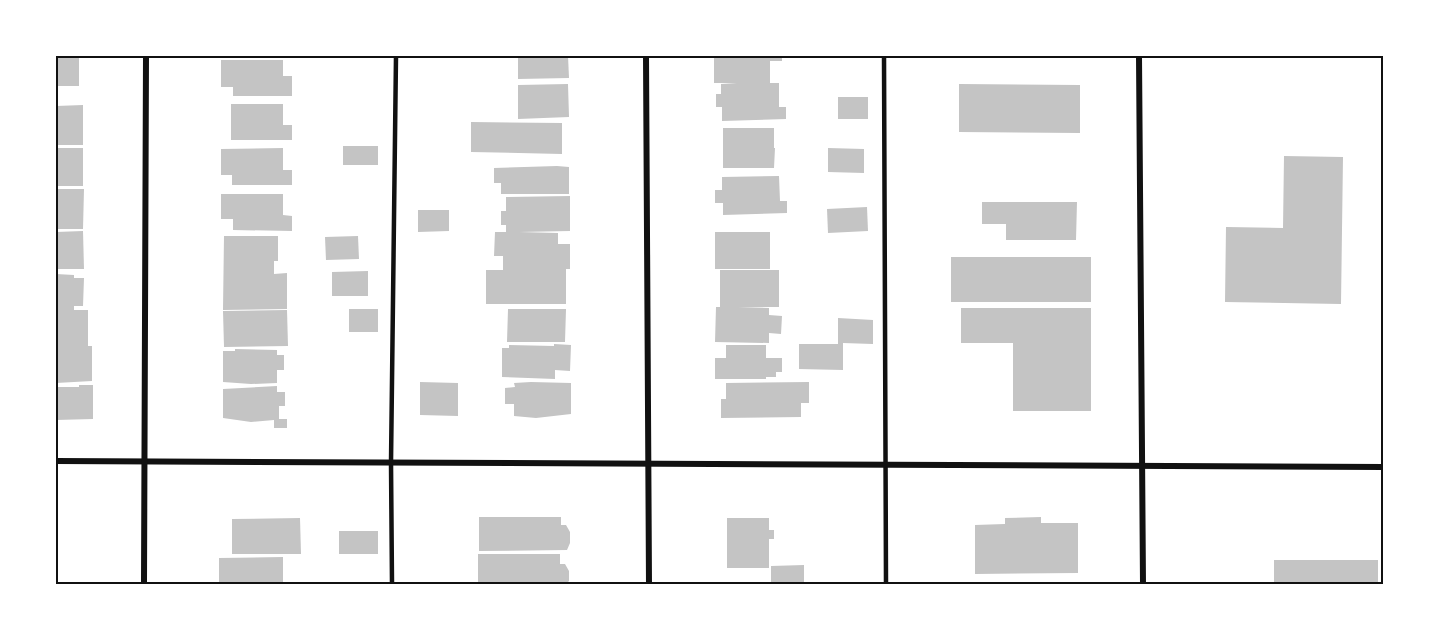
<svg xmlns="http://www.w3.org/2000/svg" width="1439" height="640" font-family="Inter,sans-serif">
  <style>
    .building { fill: #c4c4c4 }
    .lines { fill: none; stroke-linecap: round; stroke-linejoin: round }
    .service { stroke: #111; stroke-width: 4.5 }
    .minor { stroke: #111; stroke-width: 6 }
    .neatline { fill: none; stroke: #111; stroke-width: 2 }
  </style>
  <rect width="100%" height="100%" fill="#fff"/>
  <g class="building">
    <rect x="56" y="56" width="23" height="30"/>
    <path d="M 518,56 L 568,56 L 569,78 L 518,79 Z"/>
    <path d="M 714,56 L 782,56 L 782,61 L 770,61 L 770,83 L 779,83 L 779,107 L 786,107 L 786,119 L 722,121 L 722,107 L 716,107 L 716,94 L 721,94 L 721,84 L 737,83 L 714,83 Z"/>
    <path d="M 221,60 L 283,60 L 283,76 L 292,76 L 292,96 L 233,96 L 233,87 L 221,87 Z"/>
    <path d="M 568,84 L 569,117 L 518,119 L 518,85 Z"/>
    <path d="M 959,84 L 1080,85 L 1080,133 L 959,132 Z"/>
    <rect x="838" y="97" width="30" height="22"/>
    <path d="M 231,104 L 283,104 L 283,125 L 292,125 L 292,140 L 231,140 Z"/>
    <path d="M 83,105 L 83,145 L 56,145 L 56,106 Z"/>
    <path d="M 471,122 L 562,123 L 562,154 L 471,152 Z"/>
    <path d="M 723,128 L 774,128 L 774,148 L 775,148 L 774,168 L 723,168 Z"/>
    <rect x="343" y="146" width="35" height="19"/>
    <rect x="56" y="148" width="27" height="38"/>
    <path d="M 283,148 L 283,170 L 292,170 L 292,185 L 232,185 L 232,175 L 221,175 L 221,149 Z"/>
    <path d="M 828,148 L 864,149 L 864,173 L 828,172 Z"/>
    <path d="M 1284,156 L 1343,157 L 1341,304 L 1225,302 L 1226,227 L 1283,228 Z"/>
    <path d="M 557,166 L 569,167 L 569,194 L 501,194 L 501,183 L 494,183 L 494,168 Z"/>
    <path d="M 779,176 L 780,201 L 787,201 L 787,213 L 723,215 L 723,203 L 715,203 L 715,190 L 722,190 L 722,177 Z"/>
    <path d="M 56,189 L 84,189 L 83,229 L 56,229 Z"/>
    <path d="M 221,194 L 283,194 L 283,215 L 292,216 L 292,231 L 233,230 L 233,219 L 221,219 Z"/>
    <path d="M 570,196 L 570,231 L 519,232 L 558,233 L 558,244 L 570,244 L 570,269 L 566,269 L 566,304 L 486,304 L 486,270 L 503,270 L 503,256 L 494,256 L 495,232 L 506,232 L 506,225 L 501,225 L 501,211 L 506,211 L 506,197 Z"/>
    <path d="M 982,202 L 1077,202 L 1076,240 L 1006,240 L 1006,224 L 982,224 Z"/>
    <path d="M 867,207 L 868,231 L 828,233 L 827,209 Z"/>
    <path d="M 418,210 L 449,210 L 449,231 L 418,232 Z"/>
    <path d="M 83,231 L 84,269 L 56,269 L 56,232 Z"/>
    <rect x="715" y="232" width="55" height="37"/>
    <path d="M 224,236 L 278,236 L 278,261 L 274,261 L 274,274 L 287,273 L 287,309 L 223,310 Z"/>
    <path d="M 358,236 L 359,259 L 326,260 L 325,237 Z"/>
    <rect x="951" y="257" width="140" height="45"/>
    <path d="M 720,270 L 779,270 L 779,307 L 738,307 L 769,308 L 769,315 L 782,316 L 781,334 L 769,333 L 769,343 L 715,342 L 716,307 L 720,307 Z"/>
    <path d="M 368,271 L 368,296 L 332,296 L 332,272 Z"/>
    <path d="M 56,274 L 74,275 L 74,278 L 84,278 L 83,306 L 74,306 L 74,310 L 88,310 L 88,346 L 92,346 L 92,381 L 56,383 Z"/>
    <path d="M 961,308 L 1091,308 L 1091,411 L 1013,411 L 1013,343 L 961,343 Z"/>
    <rect x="349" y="309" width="29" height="23"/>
    <path d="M 508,309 L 566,309 L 565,342 L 507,342 Z"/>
    <path d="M 287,310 L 288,346 L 224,347 L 223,311 Z"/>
    <path d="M 838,318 L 873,320 L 873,344 L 843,343 L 843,370 L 799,369 L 799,344 L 838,344 Z"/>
    <path d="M 554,344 L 571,345 L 570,371 L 555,370 L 555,379 L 502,377 L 502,348 L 509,348 L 509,345 L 554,346 Z"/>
    <path d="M 726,345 L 766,345 L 766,358 L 782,358 L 782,372 L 776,372 L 776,377 L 766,377 L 766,379 L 715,379 L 715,358 L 726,358 Z"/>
    <path d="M 235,349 L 277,350 L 277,355 L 284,355 L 284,370 L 277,370 L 277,383 L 251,384 L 223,382 L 223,351 L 235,351 Z"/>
    <path d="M 420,382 L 458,383 L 458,416 L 420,415 Z"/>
    <path d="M 531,382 L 571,383 L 571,414 L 536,418 L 514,416 L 514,404 L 505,404 L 505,388 L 515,387 L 514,383 Z"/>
    <path d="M 809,382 L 809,403 L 801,403 L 801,417 L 721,418 L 721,399 L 726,399 L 726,383 Z"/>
    <path d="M 79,385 L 93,385 L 93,419 L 56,420 L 56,387 L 79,387 Z"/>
    <path d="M 277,386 L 277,392 L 285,392 L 285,406 L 279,406 L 279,419 L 287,419 L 287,428 L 274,428 L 274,420 L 251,422 L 223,418 L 223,389 Z"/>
    <path d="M 479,517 L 561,517 L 561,525 L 566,525 L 570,532 L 570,543 L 567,550 L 479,551 Z"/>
    <path d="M 1041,517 L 1041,523 L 1078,523 L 1078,573 L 975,574 L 975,525 L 1005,524 L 1005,518 Z"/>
    <path d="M 300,518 L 301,554 L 232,554 L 232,519 Z"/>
    <path d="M 727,518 L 769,518 L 769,530 L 774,530 L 774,539 L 769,539 L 769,568 L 727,568 Z"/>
    <rect x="339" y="531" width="39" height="23"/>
    <path d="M 478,554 L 560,554 L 560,564 L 565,564 L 569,571 L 569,581 L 566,584 L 478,584 Z"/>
    <path d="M 283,557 L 283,584 L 219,584 L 219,558 Z"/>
    <rect x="1274" y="560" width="104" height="24"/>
    <path d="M 804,565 L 804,584 L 771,584 L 771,566 Z"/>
  </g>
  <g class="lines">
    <g class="service">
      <path d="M 884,56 L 886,584"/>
      <path d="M 392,584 L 391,463 L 396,56"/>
    </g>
    <g class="minor">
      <path d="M 646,56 L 649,584"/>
      <path d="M 1139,56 L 1143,584"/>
      <path d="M 56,461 L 1384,467"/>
      <path d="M 144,584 L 146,56"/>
    </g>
  </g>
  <rect width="1439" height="640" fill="none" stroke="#ffffff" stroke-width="114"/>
  <rect x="57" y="57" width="1325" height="526" class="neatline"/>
</svg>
